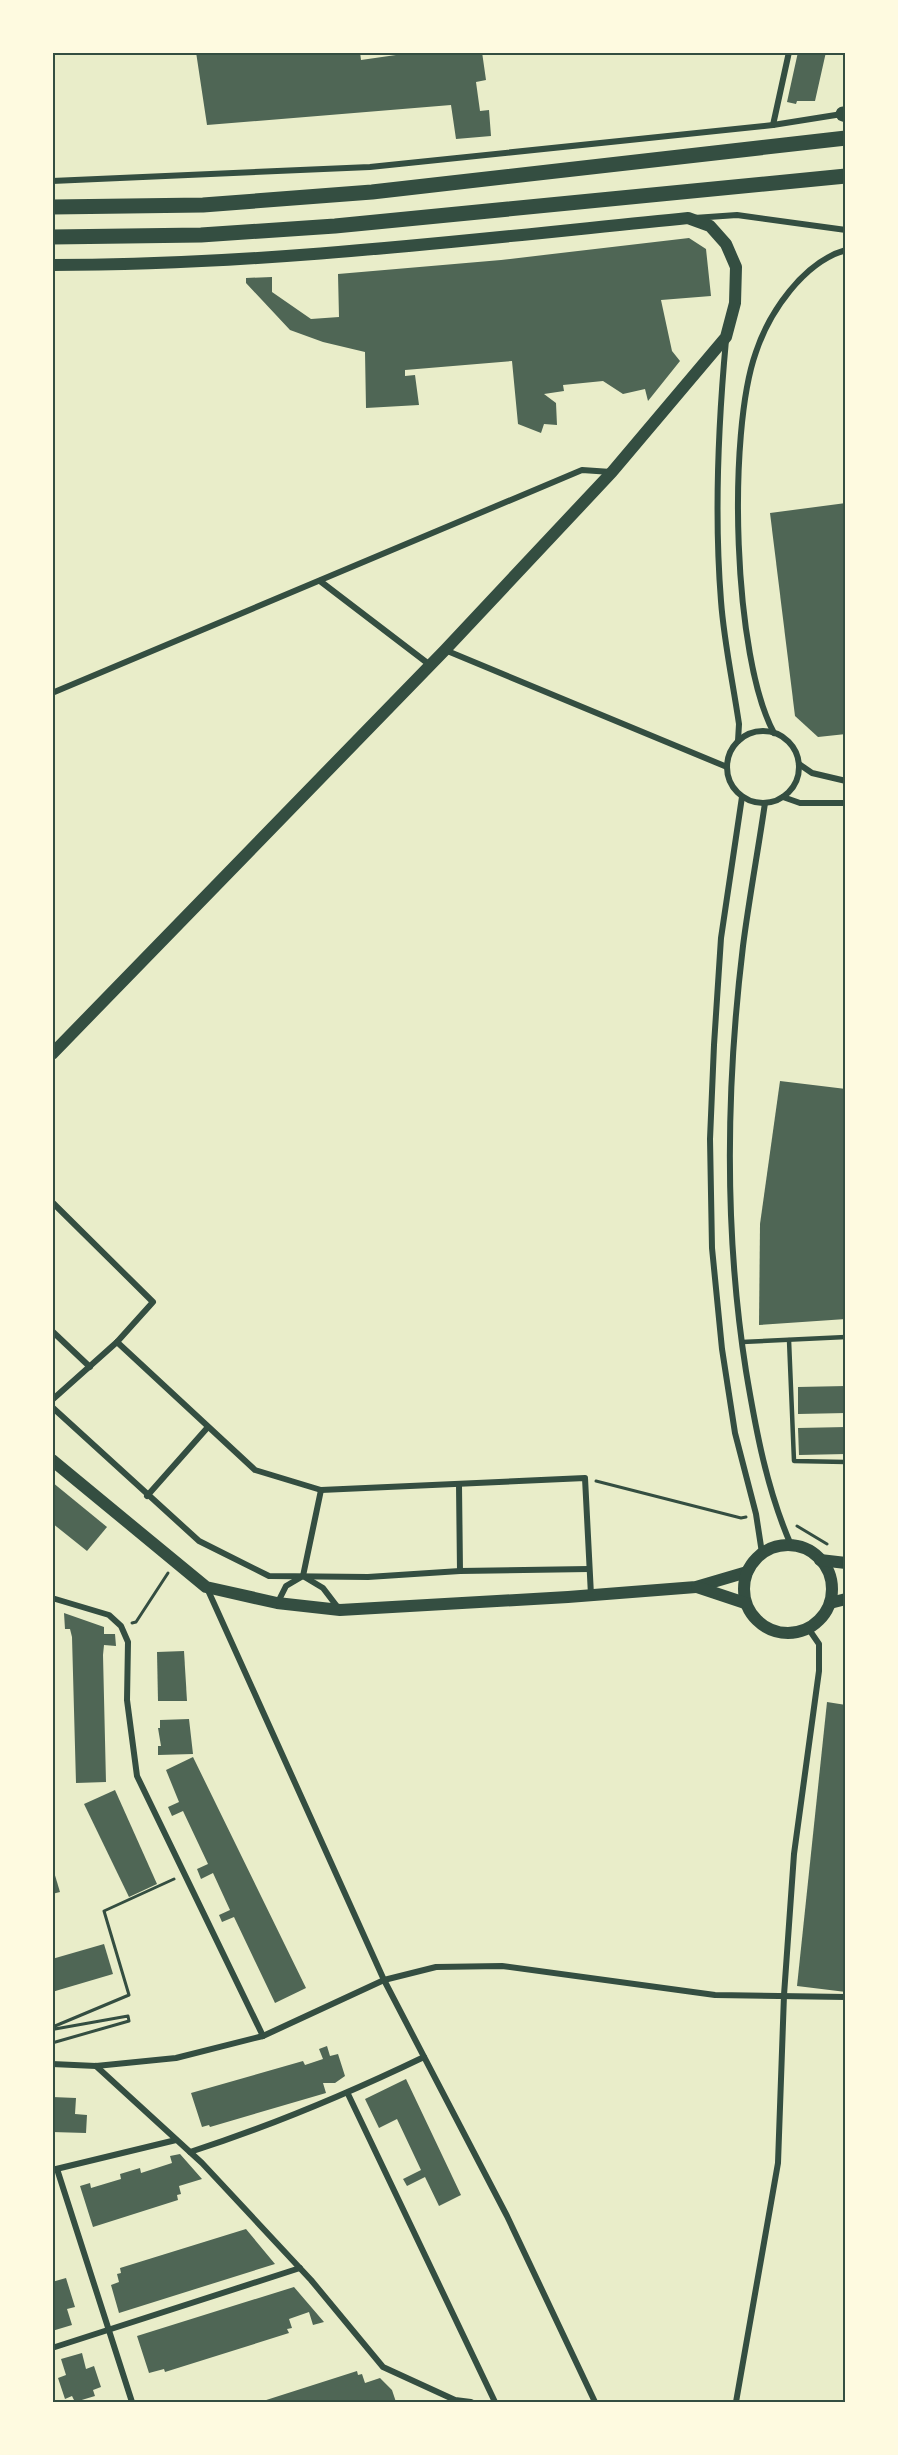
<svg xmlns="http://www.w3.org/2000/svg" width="898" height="2455" font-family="Helvetica,sans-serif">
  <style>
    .building { fill: #4f6655 }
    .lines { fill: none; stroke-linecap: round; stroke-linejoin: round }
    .path { stroke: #344e41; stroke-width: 3 }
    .service { stroke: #344e41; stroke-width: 4.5 }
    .minor { stroke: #344e41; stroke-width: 6 }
    .secondary { stroke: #344e41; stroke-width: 12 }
    .trunk { stroke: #344e41; stroke-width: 15 }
    .neatline { fill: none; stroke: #344e41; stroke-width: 2 }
  </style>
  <rect width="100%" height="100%" fill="#e9edc9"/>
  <g class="building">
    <path d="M 196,52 L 360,52 L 361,60 L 417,52 L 482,52 L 486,80 L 476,82 L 480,111 L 489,110 L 491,136 L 456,139 L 451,105 L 207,125 Z"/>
    <path d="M 798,52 L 826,52 L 815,101 L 797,101 L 796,104 L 787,102 Z"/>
    <path d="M 689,238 L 706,249 L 711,296 L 661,300 L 672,351 L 680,361 L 648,401 L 645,389 L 623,394 L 603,381 L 563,385 L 564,391 L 544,394 L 556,403 L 557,425 L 544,424 L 541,433 L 518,424 L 512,361 L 405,370 L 405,376 L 415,375 L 419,405 L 366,408 L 365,352 L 323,342 L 290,330 L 246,283 L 246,278 L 272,277 L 272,292 L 311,319 L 339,317 L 338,274 L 501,260 Z"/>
    <path d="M 846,503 L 846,734 L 818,737 L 795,716 L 770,513 Z"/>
    <path d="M 780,1081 L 846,1089 L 846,1319 L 759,1325 L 760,1224 Z"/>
    <path d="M 846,1386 L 846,1413 L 798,1414 L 798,1387 Z"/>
    <path d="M 846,1427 L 846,1454 L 799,1455 L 798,1428 Z"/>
    <path d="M 52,1482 L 107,1527 L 87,1551 L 52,1523 Z"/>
    <path d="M 64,1613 L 104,1627 L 104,1634 L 115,1634 L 116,1646 L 104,1645 L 103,1655 L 106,1782 L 76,1783 L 72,1637 L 70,1629 L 65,1629 Z"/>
    <path d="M 184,1651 L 187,1701 L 158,1701 L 157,1652 Z"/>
    <path d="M 827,1702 L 846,1705 L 846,1992 L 797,1986 Z"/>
    <path d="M 189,1719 L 193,1754 L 158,1755 L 158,1746 L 161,1746 L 158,1728 L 160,1728 L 160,1720 Z"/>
    <path d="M 193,1757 L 306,1988 L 275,2003 L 234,1917 L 222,1922 L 219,1915 L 230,1910 L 213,1873 L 201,1879 L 197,1869 L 208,1864 L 183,1811 L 172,1816 L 168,1807 L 179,1802 L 166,1770 Z"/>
    <path d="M 115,1790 L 157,1884 L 129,1897 L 84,1804 Z"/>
    <path d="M 54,1872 L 60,1892 L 52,1894 L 52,1873 Z"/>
    <path d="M 104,1944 L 113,1974 L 52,1992 L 52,1959 Z"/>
    <path d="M 327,2046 L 330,2056 L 338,2054 L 345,2076 L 335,2083 L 323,2083 L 326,2093 L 210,2127 L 209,2125 L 202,2127 L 191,2093 L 303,2061 L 305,2065 L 323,2059 L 319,2049 Z"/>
    <path d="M 406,2079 L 461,2195 L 439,2206 L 425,2177 L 407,2186 L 403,2179 L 421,2170 L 397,2119 L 379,2128 L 365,2099 Z"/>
    <path d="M 52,2097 L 76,2098 L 75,2114 L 87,2115 L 86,2133 L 52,2132 Z"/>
    <path d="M 180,2154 L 202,2179 L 179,2186 L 181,2194 L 177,2195 L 178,2200 L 93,2227 L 80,2186 L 90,2183 L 91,2188 L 121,2179 L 120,2174 L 140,2168 L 141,2173 L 172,2163 L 170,2156 Z"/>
    <path d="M 246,2229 L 275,2264 L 119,2313 L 111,2285 L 119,2282 L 117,2274 L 121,2273 L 120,2268 Z"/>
    <path d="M 66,2278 L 75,2307 L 67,2309 L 72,2325 L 52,2331 L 52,2282 Z"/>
    <path d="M 294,2287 L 324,2322 L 313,2325 L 309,2312 L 289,2319 L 292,2328 L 287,2329 L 289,2333 L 165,2372 L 164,2369 L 149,2373 L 137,2336 Z"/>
    <path d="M 82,2353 L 86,2369 L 94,2366 L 101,2387 L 93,2390 L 95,2396 L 75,2402 L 72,2396 L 65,2399 L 58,2378 L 66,2375 L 61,2359 Z"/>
    <path d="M 357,2371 L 358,2375 L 362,2374 L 365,2383 L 380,2378 L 392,2390 L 396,2402 L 260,2402 Z"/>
  </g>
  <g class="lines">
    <g class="path">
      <path d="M 596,1481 L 741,1518 L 746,1517"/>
      <path d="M 797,1526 L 827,1544"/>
      <path d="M 132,1623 L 136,1622 L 168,1573"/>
      <path d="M 52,2043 L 129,2021 L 128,2016 L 55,2029 L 55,2026 L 129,1995 L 104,1911 L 174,1879"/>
    </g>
    <g class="service">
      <path d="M 789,1340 L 794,1461 L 846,1462"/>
      <path d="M 742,1342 L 846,1337"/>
    </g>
    <g class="minor">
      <path d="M 773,125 L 789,52"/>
      <path d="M 52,181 L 370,167 L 773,125 L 842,114"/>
      <path d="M 694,218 L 737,215 L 846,230"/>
      <path d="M 726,340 C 718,427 714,514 721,601 C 724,642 733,683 739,724 L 738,741"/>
      <path d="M 320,581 L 430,665"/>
      <path d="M 445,650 L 727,767"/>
      <path d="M 52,693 L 582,470 L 611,472"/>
      <circle cx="763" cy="767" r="36"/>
      <path d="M 774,733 C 733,658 727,433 756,352 C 769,313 803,262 846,250"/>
      <path d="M 799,764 L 812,773 L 846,781"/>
      <path d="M 742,797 L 721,938 L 714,1045 L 710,1139 L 712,1248 L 722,1349 L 735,1433 L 756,1514 L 762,1553"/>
      <path d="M 783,797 L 800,803 L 846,803"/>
      <path d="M 765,803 C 758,851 749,899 743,946 C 726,1087 724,1231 746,1371 C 756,1431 767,1490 791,1545"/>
      <path d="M 52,1202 L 153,1302 L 117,1342 L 52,1400"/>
      <path d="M 52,1331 L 90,1367"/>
      <path d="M 117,1342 L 255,1470 L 321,1490 L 585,1478 L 591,1595"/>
      <path d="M 52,1407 L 199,1541 L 269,1576 L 368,1577 L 460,1571 L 589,1569"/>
      <path d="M 459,1485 L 460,1571"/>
      <path d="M 147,1496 L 208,1427"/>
      <path d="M 303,1576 L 321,1490"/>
      <path d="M 207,1588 L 384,1980 L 507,2216 L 595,2402"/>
      <path d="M 52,1598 L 109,1615 L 121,1626 L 128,1642 L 127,1700 L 137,1776 L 263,2036"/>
      <path d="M 278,1602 L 286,1586 L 303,1576 L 323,1588 L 339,1609"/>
      <path d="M 52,2064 L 96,2066 L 176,2058 L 263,2036 L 384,1980 L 436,1967 L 502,1966 L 715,1995 L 846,1997"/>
      <path d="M 96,2066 L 202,2163 L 311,2280 L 383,2367 L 455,2400 L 471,2402"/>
      <path d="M 348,2094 L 495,2402"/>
      <path d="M 190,2152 C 271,2126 347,2094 424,2057"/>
      <path d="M 57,2169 L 132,2402"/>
      <path d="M 52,2170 L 176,2140"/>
      <path d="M 52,2348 L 300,2268"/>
      <path d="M 736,2402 L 778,2163 L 784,1995 L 794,1854 L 819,1671 L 819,1644 L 808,1628"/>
    </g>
    <g class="secondary">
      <path d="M 52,265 C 265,265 477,239 688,218 L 710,226 L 726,244 L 736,267 L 735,303 L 726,337 L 612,472 L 445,650 L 52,1054"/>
      <path d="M 52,1460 L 206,1587 L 277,1603 L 340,1610 L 568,1597 L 696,1587 L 747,1572"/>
      <circle cx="788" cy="1589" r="44"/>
      <path d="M 820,1560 L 846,1563"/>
      <path d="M 697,1587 L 745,1603"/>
      <path d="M 830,1603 L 846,1599"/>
    </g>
    <g class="trunk">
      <path d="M 843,114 L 846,115"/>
      <path d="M 52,207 L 203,205 L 372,192 L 846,138"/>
      <path d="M 52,237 L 201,235 L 335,226 L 846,176"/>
    </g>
  </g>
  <rect width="898" height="2455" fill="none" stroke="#fefae0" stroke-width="108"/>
  <rect x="54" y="54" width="790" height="2347" class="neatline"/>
</svg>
